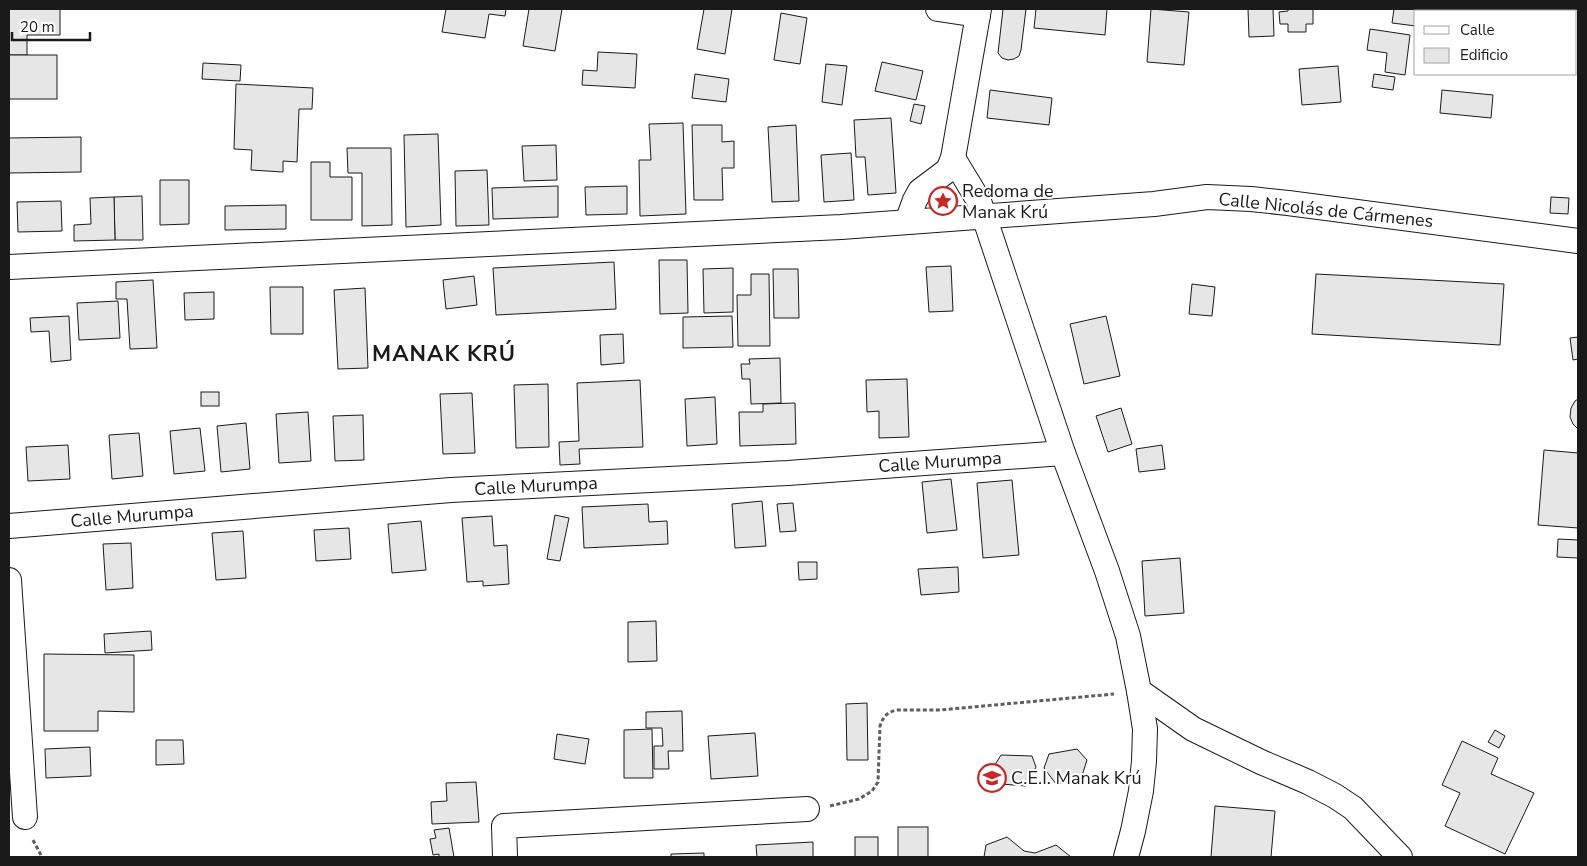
<svg xmlns="http://www.w3.org/2000/svg" width="1587" height="866" font-family="'Nunito Sans',sans-serif">
  <style>
    .built { fill: #ededed; stroke: #6a6a6a }
    .building { fill: #e6e6e6; stroke: #1a1a1a }
    .lines { fill: none; stroke-linecap: round; stroke-linejoin: round }
    .street-casing { stroke: #1a1a1a; stroke-width: 26 }
    .path { stroke: #5f5f5f; stroke-width: 3; stroke-dasharray: 4 2.5; stroke-linecap: butt }
    .street { stroke: #fff; stroke-width: 24 }
    .labels { text-anchor: middle; stroke-width: 4; stroke-linejoin: round; paint-order: stroke }
    .poi-label { font-size: 18px; fill: #1a1a1a; stroke: #fff; text-anchor: start }
    .street-label { font-size: 18px; fill: #1a1a1a; stroke: #fff }
    .district-label { font-size: 22px; font-weight: bold; letter-spacing: 1px; fill: #1a1a1a; stroke: #fff }
  </style>
  <rect width="100%" height="100%" fill="#fff"/>
  <path class="built" d="M 944,186 L 951,189 L 956,194 L 958,201 L 956,208 L 936,213 L 931,208 L 929,201 L 931,193 Z"/>
  <g class="building">
    <path d="M 9,9 L 60,9 L 60,35 L 27,35 L 27,55 L 9,55 Z"/>
    <path d="M 446,9 L 506,9 L 505,16 L 489,14 L 485,38 L 442,32 Z"/>
    <path d="M 529,9 L 562,9 L 555,51 L 523,46 Z"/>
    <path d="M 704,9 L 732,9 L 725,54 L 697,49 Z"/>
    <path d="M 1003,9 L 1026,9 L 1021,50 L 1019,56 L 1014,59 L 1008,60 L 1002,58 L 998,53 Z"/>
    <path d="M 1036,9 L 1107,9 L 1105,35 L 1034,28 Z"/>
    <path d="M 1151,9 L 1189,12 L 1184,65 L 1147,62 Z"/>
    <path d="M 1248,9 L 1273,9 L 1274,36 L 1249,37 Z"/>
    <path d="M 1288,9 L 1313,9 L 1313,24 L 1306,24 L 1306,32 L 1288,32 L 1288,24 L 1280,24 L 1279,12 L 1288,11 Z"/>
    <path d="M 1394,9 L 1431,9 L 1431,11 L 1416,11 L 1416,26 L 1392,23 Z"/>
    <path d="M 781,13 L 807,18 L 800,64 L 774,60 Z"/>
    <path d="M 1370,29 L 1410,35 L 1405,75 L 1385,72 L 1387,53 L 1367,50 Z"/>
    <path d="M 598,52 L 637,54 L 635,88 L 582,85 L 583,70 L 597,71 Z"/>
    <rect x="9" y="55" width="48" height="44"/>
    <path d="M 882,62 L 923,71 L 916,100 L 875,91 Z"/>
    <path d="M 203,63 L 241,65 L 240,81 L 202,79 Z"/>
    <path d="M 826,64 L 847,66 L 842,105 L 822,102 Z"/>
    <path d="M 1338,66 L 1341,102 L 1302,105 L 1299,69 Z"/>
    <path d="M 695,74 L 729,79 L 726,102 L 692,98 Z"/>
    <path d="M 1374,74 L 1395,77 L 1393,90 L 1372,87 Z"/>
    <path d="M 236,84 L 313,88 L 312,109 L 299,109 L 297,162 L 283,161 L 283,172 L 251,170 L 252,150 L 234,149 Z"/>
    <path d="M 990,90 L 1052,98 L 1049,125 L 987,118 Z"/>
    <path d="M 1442,90 L 1493,95 L 1491,118 L 1440,113 Z"/>
    <path d="M 914,104 L 925,106 L 921,124 L 910,121 Z"/>
    <path d="M 891,118 L 896,193 L 868,195 L 865,157 L 856,157 L 854,120 Z"/>
    <path d="M 683,123 L 686,214 L 640,216 L 639,160 L 651,160 L 649,124 Z"/>
    <path d="M 692,125 L 722,125 L 722,142 L 734,141 L 734,168 L 722,168 L 723,200 L 694,200 Z"/>
    <path d="M 796,125 L 799,201 L 772,202 L 768,127 Z"/>
    <path d="M 438,134 L 441,225 L 406,227 L 404,135 Z"/>
    <path d="M 81,137 L 81,172 L 9,173 L 9,138 Z"/>
    <path d="M 556,145 L 557,180 L 524,181 L 522,146 Z"/>
    <path d="M 347,148 L 391,148 L 392,225 L 362,226 L 362,173 L 348,173 Z"/>
    <path d="M 851,153 L 854,200 L 824,202 L 821,155 Z"/>
    <path d="M 311,162 L 330,162 L 330,177 L 352,177 L 352,220 L 311,220 Z"/>
    <path d="M 487,170 L 489,225 L 456,226 L 455,171 Z"/>
    <path d="M 160,180 L 189,180 L 189,224 L 160,225 Z"/>
    <path d="M 558,186 L 558,217 L 493,219 L 492,188 Z"/>
    <path d="M 627,186 L 627,214 L 586,215 L 585,187 Z"/>
    <path d="M 142,196 L 143,240 L 115,240 L 114,197 Z"/>
    <path d="M 114,197 L 115,240 L 74,241 L 74,225 L 91,224 L 90,198 Z"/>
    <path d="M 1551,197 L 1569,198 L 1568,214 L 1550,213 Z"/>
    <path d="M 61,201 L 62,231 L 18,232 L 17,202 Z"/>
    <path d="M 286,205 L 286,229 L 225,230 L 225,206 Z"/>
    <path d="M 659,260 L 687,260 L 688,313 L 660,314 Z"/>
    <path d="M 614,262 L 616,309 L 496,315 L 493,268 Z"/>
    <path d="M 951,266 L 953,311 L 929,312 L 926,267 Z"/>
    <path d="M 733,268 L 733,312 L 704,313 L 703,269 Z"/>
    <path d="M 773,269 L 798,269 L 799,318 L 774,318 Z"/>
    <path d="M 751,274 L 769,274 L 770,346 L 738,346 L 737,295 L 751,295 Z"/>
    <path d="M 1316,274 L 1504,284 L 1500,345 L 1312,334 Z"/>
    <path d="M 474,276 L 477,305 L 446,309 L 443,280 Z"/>
    <path d="M 153,280 L 157,348 L 130,349 L 127,299 L 116,299 L 116,282 Z"/>
    <path d="M 1192,284 L 1215,287 L 1212,316 L 1189,314 Z"/>
    <path d="M 270,287 L 303,287 L 303,334 L 271,334 Z"/>
    <path d="M 365,288 L 368,368 L 338,369 L 334,290 Z"/>
    <path d="M 214,292 L 214,319 L 185,320 L 184,293 Z"/>
    <path d="M 118,301 L 120,338 L 79,340 L 77,303 Z"/>
    <path d="M 69,316 L 71,360 L 51,362 L 49,331 L 31,332 L 30,318 Z"/>
    <path d="M 732,316 L 733,347 L 683,348 L 683,317 Z"/>
    <path d="M 1106,316 L 1120,376 L 1084,384 L 1070,324 Z"/>
    <path d="M 623,334 L 624,363 L 601,365 L 600,335 Z"/>
    <path d="M 1578,337 L 1578,359 L 1573,360 L 1570,338 Z"/>
    <path d="M 780,358 L 781,403 L 751,404 L 750,379 L 742,379 L 741,364 L 750,364 L 749,359 Z"/>
    <path d="M 907,379 L 909,437 L 879,438 L 879,411 L 867,412 L 866,380 Z"/>
    <path d="M 640,380 L 643,447 L 579,449 L 580,464 L 560,465 L 559,442 L 579,441 L 577,383 Z"/>
    <path d="M 548,384 L 549,447 L 516,448 L 514,385 Z"/>
    <rect x="201" y="392" width="18" height="14"/>
    <path d="M 472,393 L 475,453 L 443,454 L 440,394 Z"/>
    <path d="M 715,397 L 717,444 L 687,446 L 685,399 Z"/>
    <path d="M 1578,399 L 1578,429 L 1573,424 L 1570,417 L 1571,408 L 1575,401 Z"/>
    <path d="M 795,403 L 796,444 L 740,446 L 739,412 L 763,412 L 763,404 Z"/>
    <path d="M 1121,408 L 1132,444 L 1108,452 L 1096,416 Z"/>
    <path d="M 308,412 L 311,461 L 279,463 L 276,414 Z"/>
    <path d="M 363,415 L 364,460 L 335,461 L 333,416 Z"/>
    <path d="M 246,423 L 250,469 L 221,472 L 217,426 Z"/>
    <path d="M 200,428 L 205,471 L 174,474 L 170,431 Z"/>
    <path d="M 139,433 L 143,476 L 112,479 L 109,435 Z"/>
    <path d="M 68,445 L 70,479 L 28,481 L 26,447 Z"/>
    <path d="M 1162,445 L 1165,469 L 1139,472 L 1136,449 Z"/>
    <path d="M 1544,450 L 1578,453 L 1578,528 L 1538,525 Z"/>
    <path d="M 951,479 L 957,530 L 927,533 L 922,482 Z"/>
    <path d="M 1012,480 L 1019,555 L 983,558 L 977,483 Z"/>
    <path d="M 762,501 L 766,546 L 735,548 L 732,504 Z"/>
    <path d="M 793,503 L 796,531 L 780,532 L 777,504 Z"/>
    <path d="M 648,504 L 649,522 L 667,521 L 668,544 L 584,548 L 582,507 Z"/>
    <path d="M 555,515 L 569,518 L 560,561 L 547,559 Z"/>
    <path d="M 492,516 L 494,546 L 507,545 L 509,584 L 483,586 L 483,581 L 467,582 L 462,518 Z"/>
    <path d="M 421,521 L 426,570 L 392,573 L 388,524 Z"/>
    <path d="M 349,528 L 351,559 L 316,561 L 314,530 Z"/>
    <path d="M 243,531 L 246,578 L 216,580 L 212,533 Z"/>
    <path d="M 1558,539 L 1578,540 L 1578,558 L 1557,557 Z"/>
    <path d="M 131,543 L 133,588 L 106,590 L 103,544 Z"/>
    <path d="M 1180,558 L 1184,613 L 1145,616 L 1142,561 Z"/>
    <path d="M 798,562 L 817,562 L 817,579 L 799,580 Z"/>
    <path d="M 958,567 L 959,592 L 921,595 L 918,569 Z"/>
    <path d="M 656,621 L 657,661 L 628,662 L 628,622 Z"/>
    <path d="M 151,631 L 152,650 L 105,653 L 104,634 Z"/>
    <path d="M 44,654 L 134,655 L 134,712 L 98,711 L 98,731 L 44,731 Z"/>
    <path d="M 867,703 L 868,760 L 847,760 L 846,704 Z"/>
    <path d="M 682,711 L 683,751 L 668,751 L 669,769 L 654,769 L 654,746 L 663,746 L 662,728 L 646,728 L 646,712 Z"/>
    <path d="M 652,729 L 653,778 L 624,778 L 624,730 Z"/>
    <path d="M 1495,730 L 1505,736 L 1499,748 L 1488,742 Z"/>
    <path d="M 755,733 L 758,776 L 711,779 L 708,736 Z"/>
    <path d="M 557,734 L 589,739 L 585,764 L 554,759 Z"/>
    <path d="M 156,740 L 183,740 L 184,764 L 156,765 Z"/>
    <path d="M 1462,741 L 1498,758 L 1491,774 L 1534,793 L 1505,854 L 1445,826 L 1460,793 L 1442,785 Z"/>
    <path d="M 90,747 L 91,776 L 46,778 L 45,749 Z"/>
    <path d="M 1077,749 L 1087,760 L 1081,779 L 1056,784 L 1044,768 L 1049,754 Z"/>
    <path d="M 1001,755 L 1032,756 L 1036,767 L 1026,786 L 1001,784 L 993,768 Z"/>
    <path d="M 476,782 L 479,822 L 432,824 L 431,802 L 447,801 L 446,783 Z"/>
    <path d="M 1215,806 L 1275,811 L 1271,857 L 1211,857 Z"/>
    <rect x="898" y="827" width="30" height="30"/>
    <path d="M 449,828 L 454,857 L 439,857 L 439,854 L 433,855 L 430,839 L 436,838 L 434,830 Z"/>
    <rect x="855" y="837" width="23" height="20"/>
    <path d="M 1007,837 L 1024,851 L 1035,853 L 1056,845 L 1071,857 L 984,857 L 986,845 Z"/>
    <path d="M 813,842 L 813,857 L 757,857 L 756,845 Z"/>
    <path d="M 704,853 L 704,857 L 671,857 L 671,854 Z"/>
  </g>
  <g class="lines">
    <defs>
      <g id="street">
        <path d="M 938,9 L 978,15"/>
        <path d="M 953,158 L 979,201 L 1063,453 L 1107,571 L 1128,636 L 1139,691 L 1145,729 L 1144,761 L 1141,791 L 1133,831 L 1126,857"/>
        <path d="M 907,222 L 915,200 L 920,191 L 948,170 L 953,158 L 979,9"/>
        <path d="M 9,267 L 841,227 L 1154,204 L 1207,197 L 1251,199 L 1288,203 L 1578,241"/>
        <path d="M 9,526 L 451,490 L 788,473 L 1063,453"/>
        <path d="M 9,580 L 25,817"/>
        <path d="M 1139,691 L 1193,729 L 1261,762 L 1308,782 L 1335,796 L 1353,808 L 1400,857"/>
        <path d="M 505,857 L 504,826 L 807,809"/>
      </g>
    </defs>
    <use href="#street" class="street-casing"/>
    <g class="path">
      <path d="M 830,806 L 859,799 L 872,791 L 878,782 L 880,726 C 883,717 887,712 897,710 L 940,710 L 1114,694"/>
      <path d="M 33,840 L 42,857"/>
    </g>
    <use href="#street" class="street"/>
  </g>
  <defs>
    <symbol id="sight-ring" viewBox="-11 -11 22 22"><circle r="9.5" fill="#fff" stroke="#c62828" stroke-width="1.5"/><path d="M0-6L1.8-2.2L6-1.7L2.9 1.2L3.7 5.4L0 3.3L-3.7 5.4L-2.9 1.2L-6-1.7L-1.8-2.2Z" fill="#c62828"/></symbol>
    <symbol id="school-ring" viewBox="-11 -11 22 22"><circle r="9.5" fill="#fff" stroke="#c62828" stroke-width="1.5"/><path d="M0-5L7-2L0 1L-7-2ZM-4 1L0 2.5L4 1V4Q0 6-4 4Z" fill="#c62828"/></symbol>
  </defs>
  <g fill-rule="evenodd">
    <use href="#sight-ring" x="927" y="185" width="32" height="32"/>
    <use href="#school-ring" x="976" y="762" width="32" height="32"/>
  </g>
  <g class="labels">
    <g class="poi-label">
      <text x="962" y="197">Redoma de<tspan x="962" dy="21">Manak Krú</tspan></text>
      <text x="1011" y="784">C.E.I. Manak Krú</text>
    </g>
    <g class="street-label">
      <text transform="translate(1326 210) rotate(6)" y="6">Calle Nicolás de Cármenes</text>
      <text transform="translate(940 462) rotate(-4)" y="6">Calle Murumpa</text>
      <text transform="translate(536 486) rotate(-3)" y="6">Calle Murumpa</text>
      <text transform="translate(132 516) rotate(-5)" y="6">Calle Murumpa</text>
    </g>
    <g class="district-label">
      <text x="444" y="361">MANAK KRÚ</text>
    </g>
  </g>
  <rect width="1587" height="866" fill="none" stroke="#1a1a1a" stroke-width="20"/>
  <rect x="1414" y="10" width="162" height="65" fill="#ffffff" stroke="#a3a3a3"/>
  <rect x="1424" y="26" width="25" height="8" fill="#ffffff" stroke="#a3a3a3"/>
  <text x="1460" y="35" font-size="15" fill="#1a1a1a">Calle</text>
  <rect x="1424" y="48" width="25" height="15" fill="#e6e6e6" stroke="#a3a3a3"/>
  <text x="1460" y="60" font-size="15" fill="#1a1a1a">Edificio</text>
  <path d="M12 32v8h78v-8" fill="none" stroke="#1a1a1a" stroke-width="2.5"/>
  <text x="20" y="32" font-size="15" fill="#1a1a1a" stroke="#ffffff" stroke-width="4" paint-order="stroke">20 m</text>
</svg>
